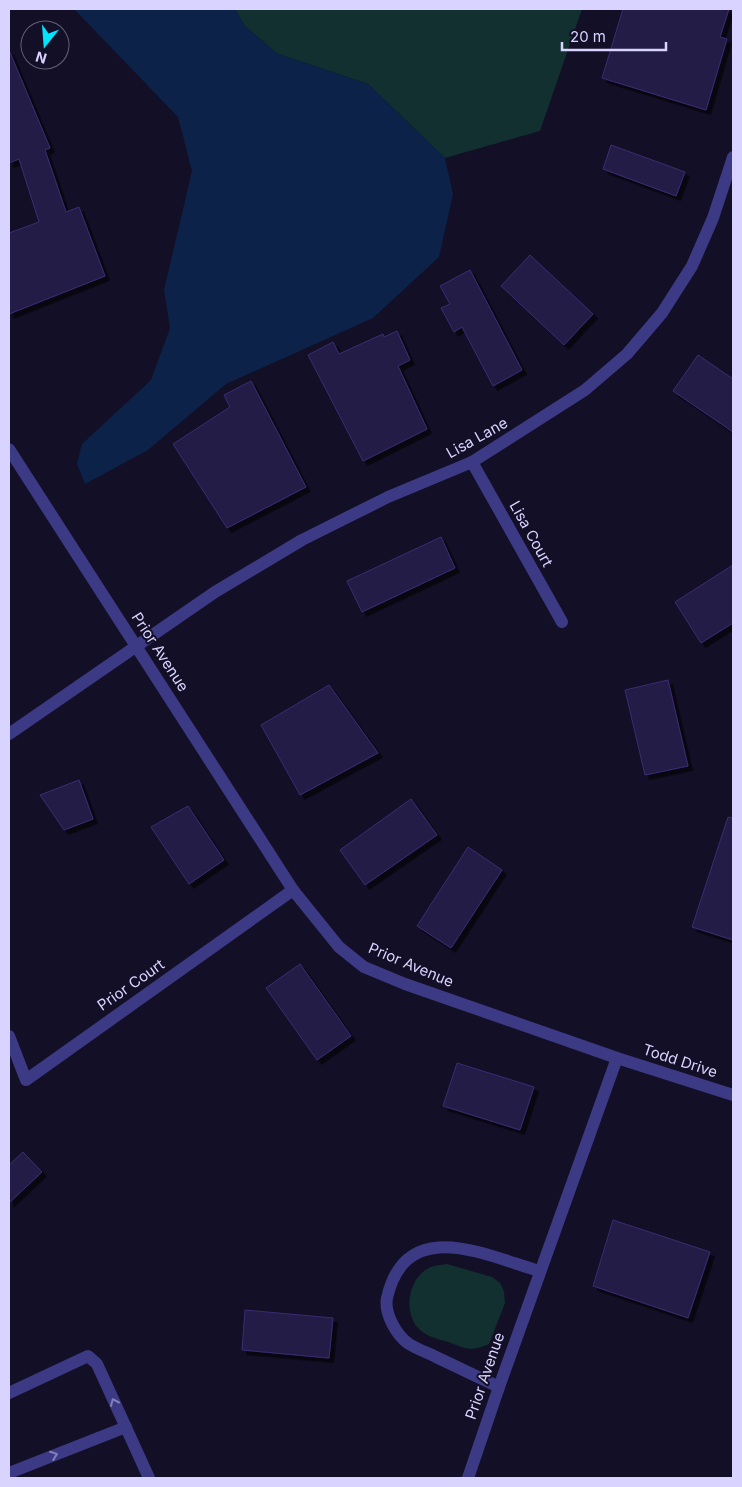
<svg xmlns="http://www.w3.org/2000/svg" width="742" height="1487" font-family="Inter,sans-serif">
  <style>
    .green { fill: #12302f }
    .water { fill: #0c2248 }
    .building { fill: #241b47; stroke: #3b2d73; filter: url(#shadow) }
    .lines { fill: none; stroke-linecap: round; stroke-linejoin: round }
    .lane { stroke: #3d3a85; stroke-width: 12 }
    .street { stroke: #3d3a85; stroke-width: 12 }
    .oneway { stroke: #837fbc }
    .labels { text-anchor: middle; stroke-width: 4; stroke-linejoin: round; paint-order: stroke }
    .street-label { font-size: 15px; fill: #d9d4ff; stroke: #130f26 }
  </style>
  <defs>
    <filter id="shadow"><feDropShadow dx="4.5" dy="4.5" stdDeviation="0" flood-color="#0009"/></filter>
  </defs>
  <rect width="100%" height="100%" fill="#130f26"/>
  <g class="green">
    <path d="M 235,9 L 582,9 L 540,131 L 445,158 L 368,84 L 276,53 L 244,25 Z"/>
    <path d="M 447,1264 L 492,1277 L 500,1283 L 504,1291 L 505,1303 L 489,1344 C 470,1352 467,1349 448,1342 C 437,1339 425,1336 417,1327 C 403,1309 409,1276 431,1267 C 436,1265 442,1265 447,1264 Z"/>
  </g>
  <path class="water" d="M 74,9 L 235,9 L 244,25 L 276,53 L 368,84 L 445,158 L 453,194 L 439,257 L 373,318 L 226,384 L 148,450 L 85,484 L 77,464 L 82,444 L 151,380 L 170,328 L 164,290 L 192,171 L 178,117 Z"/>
  <g class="building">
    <path d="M 623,9 L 729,9 L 720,37 L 727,39 L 706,110 L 602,78 Z"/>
    <path d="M 9,50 L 50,148 L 45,150 L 66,212 L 79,207 L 105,276 L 9,314 L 9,233 L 39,222 L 19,159 L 9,163 Z"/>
    <path d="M 611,145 L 685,172 L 676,196 L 603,169 Z"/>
    <path d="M 530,255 L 593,314 L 564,345 L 501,286 Z"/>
    <path d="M 470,270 L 522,370 L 493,386 L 462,327 L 454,332 L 441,308 L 450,304 L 440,286 Z"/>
    <path d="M 397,331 L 410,360 L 398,366 L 427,429 L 363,461 L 308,355 L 333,342 L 339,354 L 383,334 L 384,337 Z"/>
    <path d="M 698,355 L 733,379 L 733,432 L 673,391 Z"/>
    <path d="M 251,381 L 306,487 L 227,528 L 173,444 L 230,407 L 224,395 Z"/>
    <path d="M 441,537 L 455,568 L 362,612 L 347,581 Z"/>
    <path d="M 733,565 L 733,623 L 701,643 L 675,602 Z"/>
    <path d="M 668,680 L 688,766 L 645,775 L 625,690 Z"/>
    <path d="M 329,685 L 378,753 L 300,795 L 261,725 Z"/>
    <path d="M 79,780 L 93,819 L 64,830 L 40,795 Z"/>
    <path d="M 411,799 L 437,835 L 365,885 L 340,850 Z"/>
    <path d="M 188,806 L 224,860 L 189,884 L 151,827 Z"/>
    <path d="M 728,817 L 733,818 L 733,940 L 692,927 Z"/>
    <path d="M 468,847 L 502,870 L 451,948 L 417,926 Z"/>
    <path d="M 300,964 L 351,1036 L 317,1060 L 266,988 Z"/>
    <path d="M 457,1063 L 534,1087 L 520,1130 L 443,1106 Z"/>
    <path d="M 23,1152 L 42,1172 L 9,1203 L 9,1165 Z"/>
    <path d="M 613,1220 L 710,1252 L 688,1318 L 593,1286 Z"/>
    <path d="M 245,1310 L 333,1318 L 329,1358 L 242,1350 Z"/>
  </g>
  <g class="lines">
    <g class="lane">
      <path d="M 9,1393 L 88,1356 L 97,1364 L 149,1478"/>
      <path d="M 9,1473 L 126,1427"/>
    </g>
    <g class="street">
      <path d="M 9,449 L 293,890 L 339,947 L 364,967 L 405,984 L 617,1058 L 733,1095"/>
      <path d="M 472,462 L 562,622"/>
      <path d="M 9,734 L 215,592 L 302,540 L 388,497 L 472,462 L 585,390 L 627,354 L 662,313 L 692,266 L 713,218 L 733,157"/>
      <path d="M 9,1036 L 26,1080 L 293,890"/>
      <path d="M 499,1387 C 478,1377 457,1367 436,1357 C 428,1353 417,1349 409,1344 C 396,1335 384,1313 387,1298 C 406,1215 485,1255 539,1271"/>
      <path d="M 468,1478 L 499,1387 L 617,1058"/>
    </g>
  </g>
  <defs><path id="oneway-chevron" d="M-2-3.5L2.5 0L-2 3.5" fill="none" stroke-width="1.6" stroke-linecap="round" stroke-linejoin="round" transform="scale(1.25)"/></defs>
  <g class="oneway">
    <use href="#oneway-chevron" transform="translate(114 1402) rotate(-114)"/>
    <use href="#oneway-chevron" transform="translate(54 1455) rotate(-21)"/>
  </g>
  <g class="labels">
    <g class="street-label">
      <text transform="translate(477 438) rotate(-29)" y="5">Lisa Lane</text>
      <text transform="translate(531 534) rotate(61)" y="5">Lisa Court</text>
      <text transform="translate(160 652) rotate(57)" y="5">Prior Avenue</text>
      <text transform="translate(411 965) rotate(23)" y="5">Prior Avenue</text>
      <text transform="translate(131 985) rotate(-35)" y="5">Prior Court</text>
      <text transform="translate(680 1061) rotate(18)" y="5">Todd Drive</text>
      <text transform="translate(485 1376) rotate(-71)" y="5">Prior Avenue</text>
    </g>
  </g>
  <rect width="742" height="1487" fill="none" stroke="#d9d4ff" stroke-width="20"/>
  <g transform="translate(45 45) rotate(197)"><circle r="24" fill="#130f26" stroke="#625e7d"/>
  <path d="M0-4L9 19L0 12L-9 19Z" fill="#00e5ff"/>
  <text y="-8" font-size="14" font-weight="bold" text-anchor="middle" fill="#d9d4ff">N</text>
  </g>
  <path d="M562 42v8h104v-8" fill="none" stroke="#d9d4ff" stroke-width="2.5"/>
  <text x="570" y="42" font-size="15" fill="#d9d4ff" stroke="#130f26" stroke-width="4" paint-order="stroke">20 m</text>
</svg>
